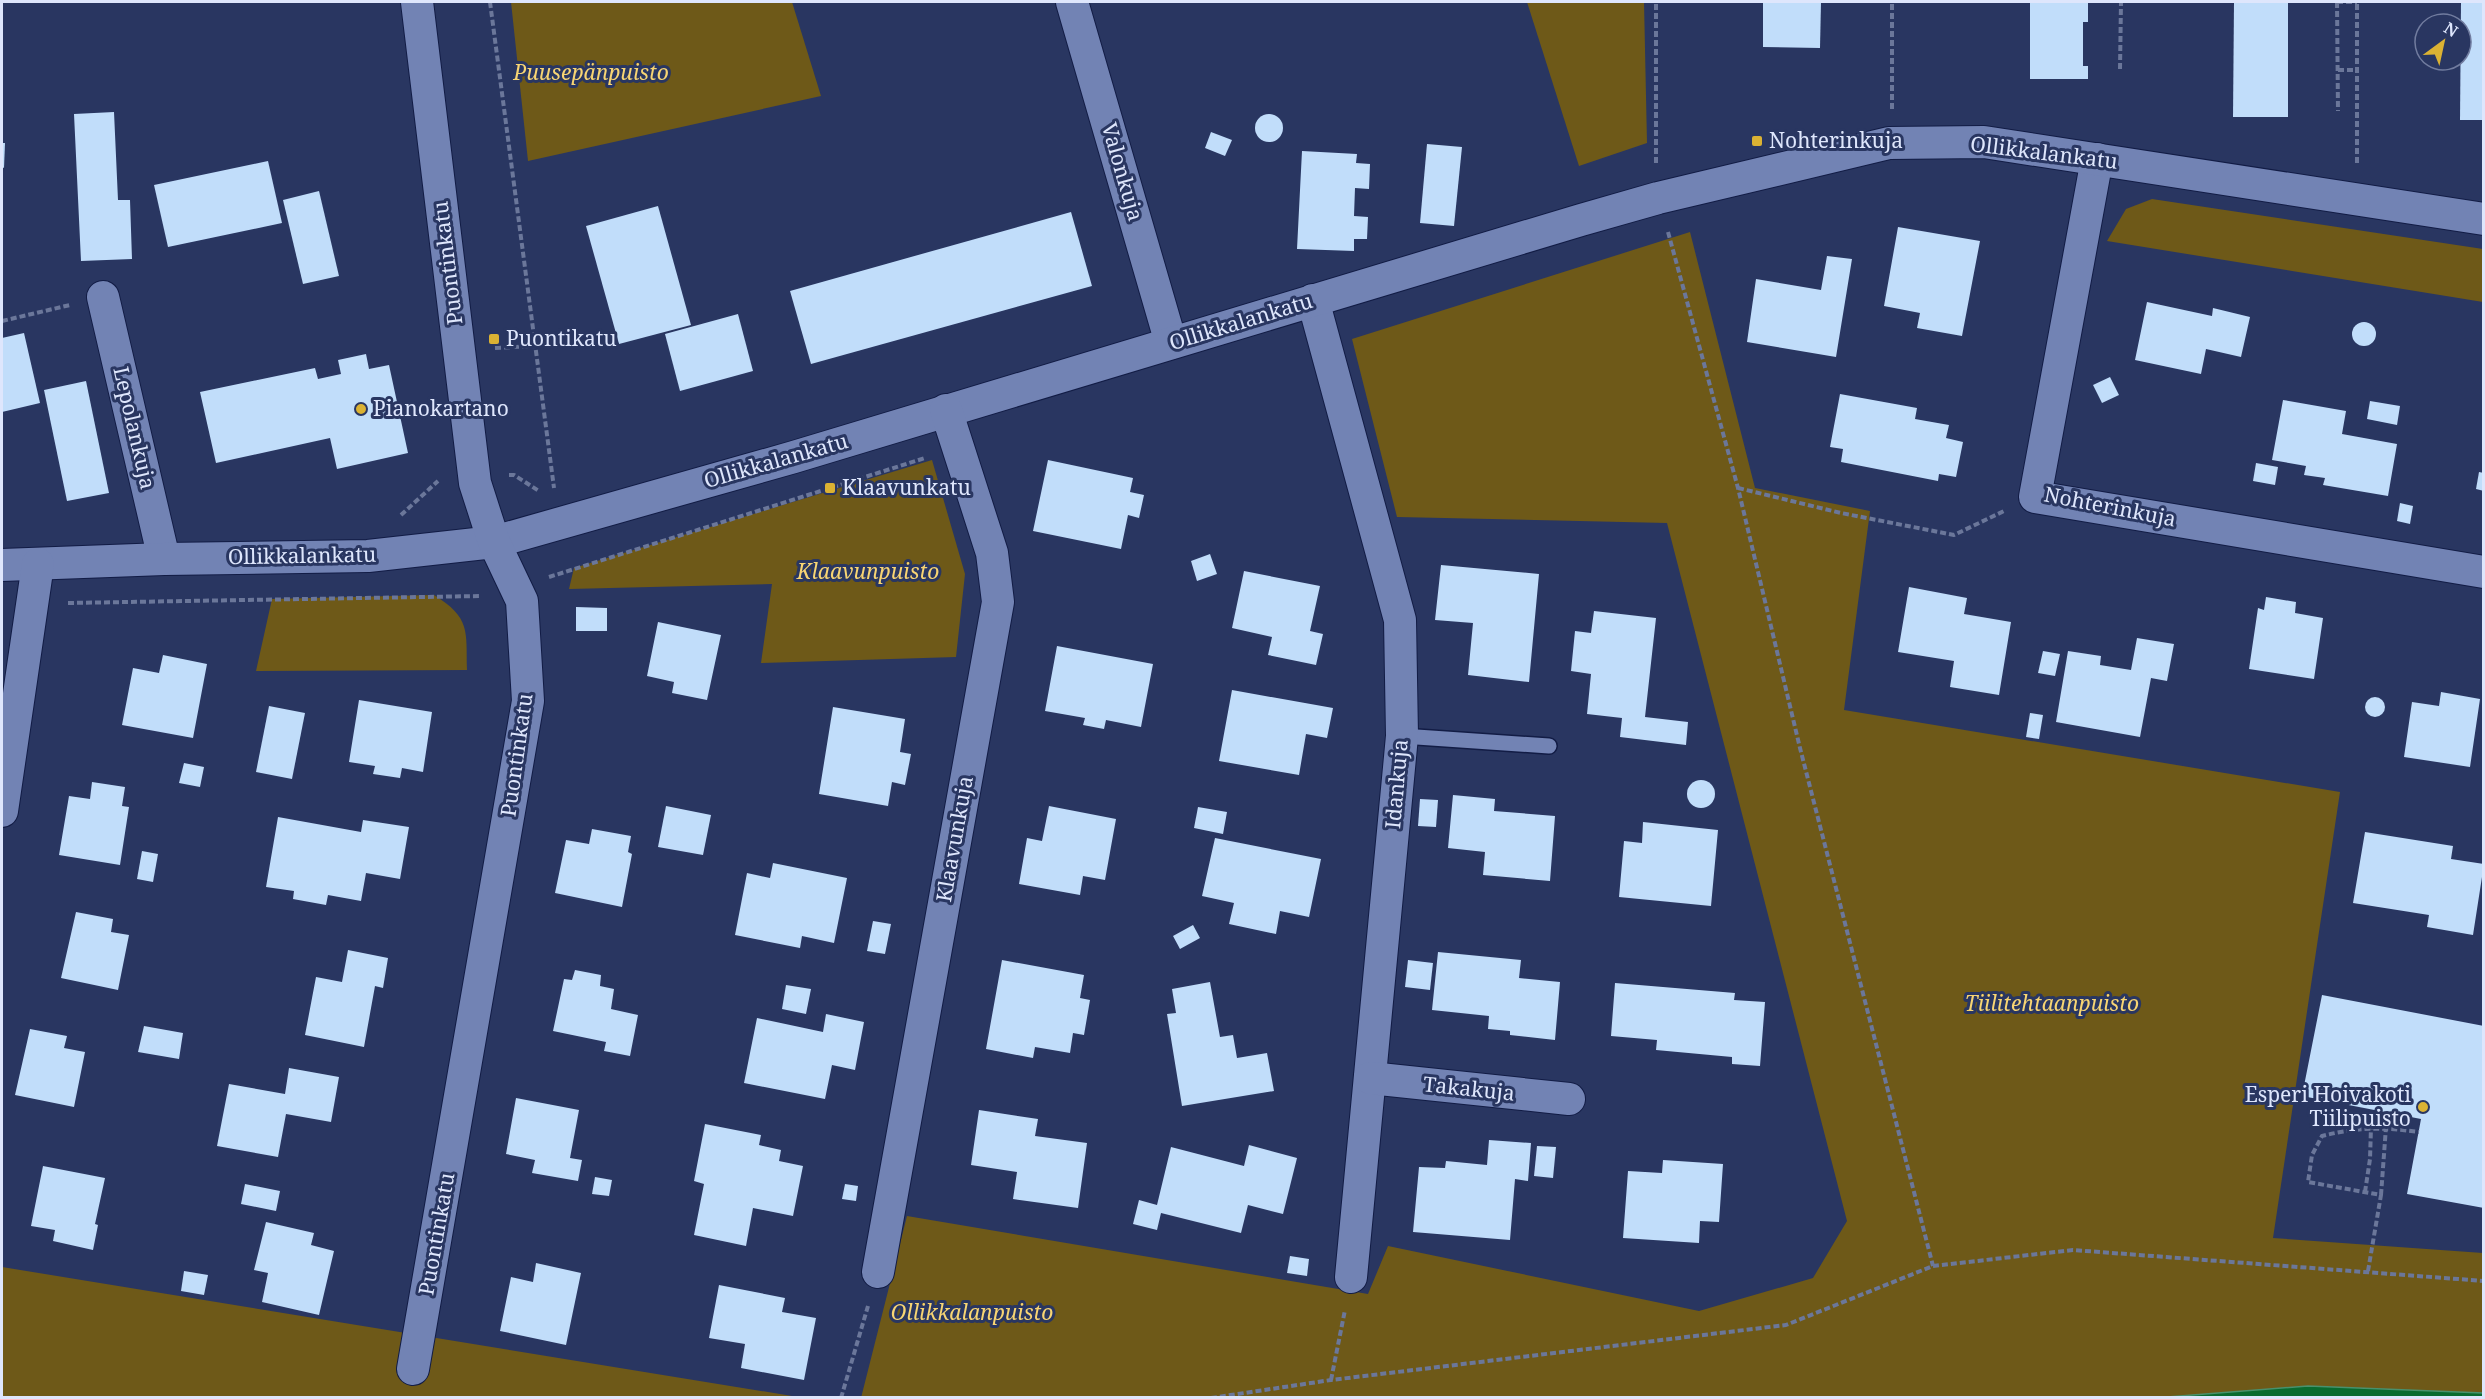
<svg xmlns="http://www.w3.org/2000/svg" width="2485" height="1399" font-family="'Noto Serif',serif">
  <style>
    .green { fill: #6e5918 }
    .water { fill: #096b2f; stroke: #49906c; stroke-width: 1.5 }
    .building { fill: #c1ddfa }
    .lines { fill: none; stroke-linecap: round; stroke-linejoin: round }
    .service-casing { stroke: #121c45; stroke-width: 18 }
    .minor-casing { stroke: #121c45; stroke-width: 34 }
    .path { stroke: #6b779a; stroke-width: 4; stroke-dasharray: 6 3; stroke-linecap: butt }
    .service { stroke: #7283b4; stroke-width: 15 }
    .minor { stroke: #7283b4; stroke-width: 32 }
    .poi-dot { fill: #dbb233; stroke: #293661; stroke-width: 2 }
    .labels { text-anchor: middle; stroke-width: 6; stroke-linejoin: round; paint-order: stroke }
    .park-label { font-size: 21px; font-style: italic; fill: #f8d573; stroke: #293661 }
    .poi-label { font-size: 21px; fill: #dee6fc; stroke: #293661; text-anchor: start }
    .street-label { font-size: 21px; fill: #dee6fc; stroke: #293661 }
  </style>
  <rect width="100%" height="100%" fill="#293661"/>
  <g class="green">
    <path d="M 511,2 L 792,2 L 821,96 L 528,161 Z"/>
    <path d="M 1527,2 L 1644,2 L 1647,143 L 1579,166 Z"/>
    <path d="M 2152,199 L 2483,249 L 2483,302 L 2107,241 L 2126,209 Z"/>
    <path d="M 1690,232 L 1755,488 L 1870,511 L 1844,710 L 2340,792 L 2273,1238 L 2483,1253 L 2483,1393 L 2308,1386 L 2167,1398 L 861,1398 L 907,1216 L 1368,1294 L 1388,1246 L 1699,1311 L 1813,1278 L 1847,1221 L 1667,523 L 1397,517 L 1352,339 Z"/>
    <path d="M 932,460 L 965,574 L 956,657 L 761,663 L 772,584 L 569,589 L 574,568 Z"/>
    <path d="M 434,595 C 471,618 466,631 467,670 L 256,671 L 272,599 Z"/>
    <path d="M 2,1267 L 798,1397 L 2,1397 Z"/>
  </g>
  <path class="water" d="M 2308,1386 L 2483,1393 L 2483,1397 L 2167,1397 Z"/>
  <g class="building">
    <path d="M 1763,2 L 1821,2 L 1820,48 L 1763,47 Z"/>
    <path d="M 2030,2 L 2088,2 L 2088,22 L 2083,22 L 2083,66 L 2088,66 L 2088,79 L 2030,79 Z"/>
    <path d="M 2234,2 L 2288,2 L 2288,117 L 2233,117 Z"/>
    <path d="M 2461,2 L 2484,2 L 2484,120 L 2460,120 Z"/>
    <path d="M 114,112 L 118,200 L 130,200 L 132,259 L 81,261 L 74,114 Z"/>
    <circle cx="1269" cy="128" r="14"/>
    <path d="M 1211,132 L 1232,140 L 1225,156 L 1205,148 Z"/>
    <path d="M 2,143 L 5,143 L 4,168 L 2,167 Z"/>
    <path d="M 1427,144 L 1462,147 L 1454,226 L 1420,223 Z"/>
    <path d="M 1302,151 L 1357,154 L 1356,163 L 1370,164 L 1369,189 L 1355,188 L 1354,216 L 1368,217 L 1367,239 L 1354,239 L 1354,251 L 1297,249 Z"/>
    <path d="M 268,161 L 282,223 L 168,247 L 154,185 Z"/>
    <path d="M 319,191 L 339,276 L 303,284 L 283,200 Z"/>
    <path d="M 658,206 L 691,325 L 619,344 L 586,226 Z"/>
    <path d="M 1071,212 L 1092,286 L 811,364 L 790,291 Z"/>
    <path d="M 1898,227 L 1980,241 L 1962,336 L 1917,328 L 1920,313 L 1884,306 Z"/>
    <path d="M 1827,256 L 1852,259 L 1836,357 L 1747,342 L 1756,279 L 1821,290 Z"/>
    <path d="M 2147,302 L 2212,316 L 2213,308 L 2250,317 L 2241,357 L 2206,349 L 2201,374 L 2135,360 Z"/>
    <path d="M 738,314 L 753,371 L 680,391 L 665,334 Z"/>
    <circle cx="2364" cy="334" r="12"/>
    <path d="M 24,333 L 40,403 L 2,412 L 2,338 Z"/>
    <path d="M 366,354 L 369,369 L 389,365 L 408,453 L 337,469 L 330,438 L 216,463 L 200,392 L 315,368 L 318,379 L 341,374 L 338,360 Z"/>
    <path d="M 2110,377 L 2119,395 L 2102,403 L 2093,385 Z"/>
    <path d="M 86,381 L 109,493 L 67,501 L 44,390 Z"/>
    <path d="M 1840,394 L 1917,408 L 1915,419 L 1949,425 L 1946,438 L 1963,442 L 1956,477 L 1939,474 L 1938,481 L 1841,462 L 1843,449 L 1830,447 Z"/>
    <path d="M 2283,400 L 2346,411 L 2342,434 L 2397,444 L 2388,496 L 2323,485 L 2325,478 L 2304,475 L 2306,466 L 2272,460 Z"/>
    <path d="M 2370,401 L 2400,406 L 2397,425 L 2367,419 Z"/>
    <path d="M 1048,460 L 1133,478 L 1130,492 L 1144,495 L 1139,518 L 1128,515 L 1121,549 L 1033,531 Z"/>
    <path d="M 2256,463 L 2278,467 L 2275,485 L 2253,481 Z"/>
    <path d="M 2479,472 L 2484,473 L 2484,491 L 2476,489 Z"/>
    <path d="M 2400,503 L 2413,506 L 2410,524 L 2397,521 Z"/>
    <path d="M 1210,554 L 1217,574 L 1197,581 L 1191,561 Z"/>
    <path d="M 1441,565 L 1539,574 L 1529,682 L 1468,675 L 1473,623 L 1435,620 Z"/>
    <path d="M 1244,571 L 1320,586 L 1310,631 L 1323,634 L 1316,665 L 1268,655 L 1272,637 L 1232,628 Z"/>
    <path d="M 1909,587 L 1967,598 L 1964,614 L 2011,622 L 1999,695 L 1950,687 L 1954,661 L 1898,652 Z"/>
    <path d="M 2266,597 L 2296,602 L 2295,613 L 2323,618 L 2314,679 L 2249,669 L 2258,608 L 2264,610 Z"/>
    <path d="M 576,607 L 607,608 L 607,631 L 576,631 Z"/>
    <path d="M 1594,611 L 1656,618 L 1645,717 L 1688,722 L 1686,745 L 1620,737 L 1622,718 L 1587,714 L 1591,674 L 1571,671 L 1575,631 L 1591,633 Z"/>
    <path d="M 658,622 L 721,635 L 707,700 L 672,693 L 674,682 L 647,676 Z"/>
    <path d="M 2137,638 L 2174,644 L 2167,681 L 2151,678 L 2140,737 L 2056,722 L 2068,651 L 2101,656 L 2100,665 L 2131,670 Z"/>
    <path d="M 1057,646 L 1153,664 L 1141,727 L 1106,720 L 1104,729 L 1083,725 L 1085,718 L 1045,711 Z"/>
    <path d="M 2043,651 L 2060,654 L 2055,676 L 2038,673 Z"/>
    <path d="M 163,655 L 207,664 L 193,738 L 122,725 L 133,668 L 159,673 Z"/>
    <path d="M 1232,690 L 1333,708 L 1327,738 L 1306,734 L 1299,775 L 1219,761 Z"/>
    <path d="M 2441,692 L 2480,699 L 2470,767 L 2404,757 L 2412,702 L 2439,706 Z"/>
    <circle cx="2375" cy="707" r="10"/>
    <path d="M 359,700 L 432,712 L 423,772 L 402,768 L 400,778 L 373,774 L 375,766 L 349,762 Z"/>
    <path d="M 269,706 L 305,713 L 292,779 L 256,772 Z"/>
    <path d="M 833,707 L 905,719 L 900,752 L 911,754 L 905,785 L 892,782 L 888,806 L 819,794 Z"/>
    <path d="M 2030,713 L 2043,715 L 2039,739 L 2026,737 Z"/>
    <path d="M 184,763 L 204,767 L 200,787 L 179,783 Z"/>
    <circle cx="1701" cy="794" r="14"/>
    <path d="M 92,782 L 125,787 L 122,806 L 129,807 L 120,865 L 59,855 L 69,796 L 90,799 Z"/>
    <path d="M 1453,795 L 1495,799 L 1494,811 L 1555,816 L 1550,881 L 1483,875 L 1485,852 L 1448,848 Z"/>
    <path d="M 1420,799 L 1438,800 L 1436,827 L 1418,826 Z"/>
    <path d="M 666,806 L 711,815 L 703,855 L 658,847 Z"/>
    <path d="M 1049,806 L 1116,819 L 1105,880 L 1083,876 L 1080,895 L 1019,884 L 1027,838 L 1042,841 Z"/>
    <path d="M 1198,807 L 1227,812 L 1223,834 L 1194,828 Z"/>
    <path d="M 278,817 L 361,832 L 363,820 L 409,827 L 400,879 L 366,873 L 361,901 L 328,895 L 326,905 L 293,899 L 294,891 L 266,887 Z"/>
    <path d="M 1643,822 L 1718,830 L 1711,906 L 1619,897 L 1624,841 L 1642,843 Z"/>
    <path d="M 592,829 L 631,836 L 628,852 L 632,854 L 622,907 L 555,893 L 566,840 L 589,844 Z"/>
    <path d="M 2365,832 L 2453,846 L 2451,859 L 2484,864 L 2473,935 L 2427,927 L 2429,915 L 2353,903 Z"/>
    <path d="M 1215,838 L 1321,859 L 1309,917 L 1280,911 L 1276,934 L 1229,924 L 1234,903 L 1202,896 Z"/>
    <path d="M 142,851 L 158,854 L 153,882 L 137,879 Z"/>
    <path d="M 773,863 L 847,878 L 834,943 L 802,936 L 800,948 L 735,935 L 747,873 L 770,878 Z"/>
    <path d="M 76,912 L 113,919 L 111,932 L 129,935 L 118,990 L 61,978 Z"/>
    <path d="M 873,921 L 891,924 L 885,954 L 867,951 Z"/>
    <path d="M 1193,925 L 1200,938 L 1180,949 L 1173,936 Z"/>
    <path d="M 348,950 L 388,958 L 383,988 L 375,986 L 364,1047 L 305,1035 L 316,977 L 342,982 Z"/>
    <path d="M 1438,952 L 1521,960 L 1519,978 L 1560,982 L 1555,1040 L 1510,1035 L 1510,1031 L 1488,1029 L 1489,1016 L 1432,1010 Z"/>
    <path d="M 1002,960 L 1084,975 L 1080,998 L 1090,1000 L 1084,1035 L 1073,1033 L 1070,1053 L 1035,1047 L 1033,1058 L 986,1049 Z"/>
    <path d="M 1408,960 L 1433,963 L 1430,990 L 1405,987 Z"/>
    <path d="M 575,970 L 601,975 L 600,986 L 614,989 L 611,1009 L 638,1015 L 630,1056 L 604,1051 L 606,1042 L 553,1031 L 564,979 L 572,980 Z"/>
    <path d="M 1210,982 L 1220,1037 L 1233,1035 L 1237,1058 L 1267,1053 L 1274,1091 L 1182,1106 L 1167,1014 L 1176,1013 L 1172,989 Z"/>
    <path d="M 1615,983 L 1735,993 L 1734,1000 L 1765,1002 L 1760,1066 L 1732,1064 L 1732,1057 L 1656,1050 L 1657,1040 L 1611,1036 Z"/>
    <path d="M 786,985 L 811,989 L 806,1014 L 782,1009 Z"/>
    <path d="M 2322,995 L 2484,1026 L 2484,1208 L 2407,1194 L 2421,1119 L 2302,1096 Z"/>
    <path d="M 826,1014 L 864,1022 L 855,1070 L 832,1065 L 825,1099 L 744,1083 L 757,1018 L 823,1032 Z"/>
    <path d="M 144,1026 L 183,1033 L 179,1059 L 138,1052 Z"/>
    <path d="M 30,1029 L 67,1036 L 64,1048 L 85,1052 L 74,1107 L 15,1095 Z"/>
    <path d="M 289,1068 L 339,1077 L 331,1122 L 286,1114 L 278,1157 L 217,1146 L 229,1084 L 285,1094 Z"/>
    <path d="M 516,1098 L 579,1110 L 570,1158 L 582,1160 L 578,1181 L 532,1173 L 535,1160 L 506,1154 Z"/>
    <path d="M 979,1110 L 1038,1119 L 1035,1136 L 1087,1143 L 1078,1208 L 1013,1199 L 1017,1172 L 971,1165 Z"/>
    <path d="M 705,1124 L 761,1135 L 759,1145 L 781,1150 L 779,1161 L 803,1166 L 793,1216 L 753,1208 L 746,1246 L 694,1235 L 704,1184 L 694,1181 Z"/>
    <path d="M 1489,1140 L 1531,1143 L 1528,1181 L 1515,1179 L 1510,1240 L 1413,1232 L 1419,1167 L 1445,1168 L 1446,1161 L 1487,1165 Z"/>
    <path d="M 1249,1145 L 1297,1158 L 1283,1214 L 1248,1205 L 1241,1233 L 1161,1213 L 1157,1230 L 1133,1224 L 1139,1200 L 1157,1205 L 1171,1147 L 1244,1166 Z"/>
    <path d="M 1537,1146 L 1556,1147 L 1553,1178 L 1534,1176 Z"/>
    <path d="M 1663,1160 L 1723,1164 L 1719,1222 L 1700,1221 L 1699,1243 L 1623,1238 L 1628,1171 L 1662,1173 Z"/>
    <path d="M 43,1166 L 105,1178 L 95,1224 L 98,1225 L 93,1250 L 53,1241 L 55,1230 L 31,1226 Z"/>
    <path d="M 595,1177 L 612,1180 L 609,1196 L 592,1194 Z"/>
    <path d="M 245,1184 L 280,1191 L 276,1211 L 241,1204 Z"/>
    <path d="M 845,1184 L 858,1186 L 856,1201 L 842,1199 Z"/>
    <path d="M 266,1222 L 314,1233 L 311,1245 L 334,1251 L 319,1315 L 262,1302 L 268,1273 L 254,1270 Z"/>
    <path d="M 1290,1256 L 1309,1259 L 1307,1276 L 1287,1273 Z"/>
    <path d="M 536,1263 L 581,1273 L 566,1345 L 500,1331 L 511,1277 L 533,1282 Z"/>
    <path d="M 184,1271 L 208,1275 L 204,1295 L 181,1291 Z"/>
    <path d="M 719,1285 L 785,1298 L 782,1312 L 816,1318 L 804,1380 L 741,1368 L 745,1344 L 709,1338 Z"/>
  </g>
  <g class="lines">
    <defs>
      <path id="service" d="M 1402,736 L 1549,746"/>
      <g id="minor">
        <path d="M 1072,2 L 1171,343"/>
        <path d="M 2097,159 L 2035,497 L 2484,572"/>
        <path d="M 103,297 L 164,559"/>
        <path d="M 1313,300 L 1400,620 L 1402,736 L 1351,1277"/>
        <path d="M 2,565 L 164,559 L 368,556 L 494,542 L 794,457 L 1581,220 L 1658,198 L 1889,143 L 1984,142 L 2484,219"/>
        <path d="M 2,811 L 38,564"/>
        <path d="M 1370,1078 L 1569,1099"/>
        <path d="M 878,1272 L 998,602 L 992,553 L 946,410"/>
        <path d="M 413,1369 L 528,701 L 522,601 L 494,542 L 475,483 L 417,2"/>
      </g>
    </defs>
    <use href="#service" class="service-casing"/>
    <use href="#minor" class="minor-casing"/>
    <g class="path">
      <path d="M 490,2 L 554,488"/>
      <path d="M 2337,2 L 2338,111"/>
      <path d="M 2337,2 L 2357,2"/>
      <path d="M 2120,69 L 2121,2"/>
      <path d="M 2338,70 L 2359,70"/>
      <path d="M 1892,109 L 1892,2"/>
      <path d="M 1656,163 L 1656,2"/>
      <path d="M 2357,163 L 2357,2"/>
      <path d="M 1668,232 L 1738,488 L 1800,748 L 1933,1266"/>
      <path d="M 2,321 L 70,305"/>
      <path d="M 495,348 L 536,346"/>
      <path d="M 509,475 L 514,475 L 539,491"/>
      <path d="M 1738,488 L 1841,513 L 1954,535 L 2004,511"/>
      <path d="M 401,515 L 438,481"/>
      <path d="M 549,577 L 925,458"/>
      <path d="M 68,603 L 481,596"/>
      <path d="M 2365,1192 L 2370,1159 L 2371,1127"/>
      <path d="M 2381,1195 L 2386,1127"/>
      <path d="M 2368,1271 L 2381,1195 L 2308,1182 L 2312,1155 L 2322,1136 C 2358,1127 2382,1127 2419,1132"/>
      <path d="M 1331,1380 L 1345,1310"/>
      <path d="M 841,1398 L 868,1306"/>
      <path d="M 1211,1398 L 1331,1380 L 1786,1325 L 1933,1266 L 2073,1250 L 2484,1281"/>
    </g>
    <use href="#service" class="service"/>
    <use href="#minor" class="minor"/>
  </g>
  <g class="poi-dot">
    <rect x="1751" y="135" width="12" height="12" rx="3"/>
    <rect x="488" y="333" width="12" height="12" rx="3"/>
    <circle cx="361" cy="409" r="6"/>
    <rect x="824" y="482" width="12" height="12" rx="3"/>
    <circle cx="2423" cy="1107" r="6"/>
  </g>
  <g class="labels">
    <g class="park-label">
      <text x="591" y="80">Puusepänpuisto</text>
      <text x="868" y="579">Klaavunpuisto</text>
      <text x="2052" y="1011">Tiilitehtaanpuisto</text>
      <text x="972" y="1320">Ollikkalanpuisto</text>
    </g>
    <g class="poi-label">
      <text x="1769" y="148">Nohterinkuja</text>
      <text x="506" y="346">Puontikatu</text>
      <text x="373" y="416">Pianokartano</text>
      <text x="842" y="495">Klaavunkatu</text>
      <text x="2411" y="1102" text-anchor="end">Esperi Hoivakoti<tspan x="2411" dy="24">Tiilipuisto</tspan></text>
    </g>
    <g class="street-label">
      <text transform="translate(2044 153) rotate(7)" y="7">Ollikkalankatu</text>
      <text transform="translate(1122 172) rotate(74)" y="7">Valonkuja</text>
      <text transform="translate(448 263) rotate(-97)" y="7">Puontinkatu</text>
      <text transform="translate(1241 322) rotate(-17)" y="7">Ollikkalankatu</text>
      <text transform="translate(134 428) rotate(77)" y="7">Lepolankuja</text>
      <text transform="translate(776 461) rotate(-16)" y="7">Ollikkalankatu</text>
      <text transform="translate(2110 507) rotate(11)" y="7">Nohterinkuja</text>
      <text transform="translate(302 556) rotate(-1)" y="7">Ollikkalankatu</text>
      <text transform="translate(517 755) rotate(-82)" y="7">Puontinkatu</text>
      <text transform="translate(1397 784) rotate(-85)" y="7">Idankuja</text>
      <text transform="translate(955 839) rotate(-80)" y="7">Klaavunkuja</text>
      <text transform="translate(1469 1089) rotate(6)" y="7">Takakuja</text>
      <text transform="translate(437 1234) rotate(-80)" y="7">Puontinkatu</text>
    </g>
  </g>
  <rect width="2485" height="1399" fill="none" stroke="#dee6fc" stroke-width="6"/>
  <g transform="translate(2443 42) rotate(33)"><circle r="28" fill="#293661" stroke="#717c9f" stroke-width="1.5"/>
  <path d="M0-4.5L10 22L0 15L-10 22Z" fill="#dbb233"/>
  <text y="-9" font-size="16" font-weight="bold" text-anchor="middle" fill="#dee6fc">N</text>
  </g>
</svg>
